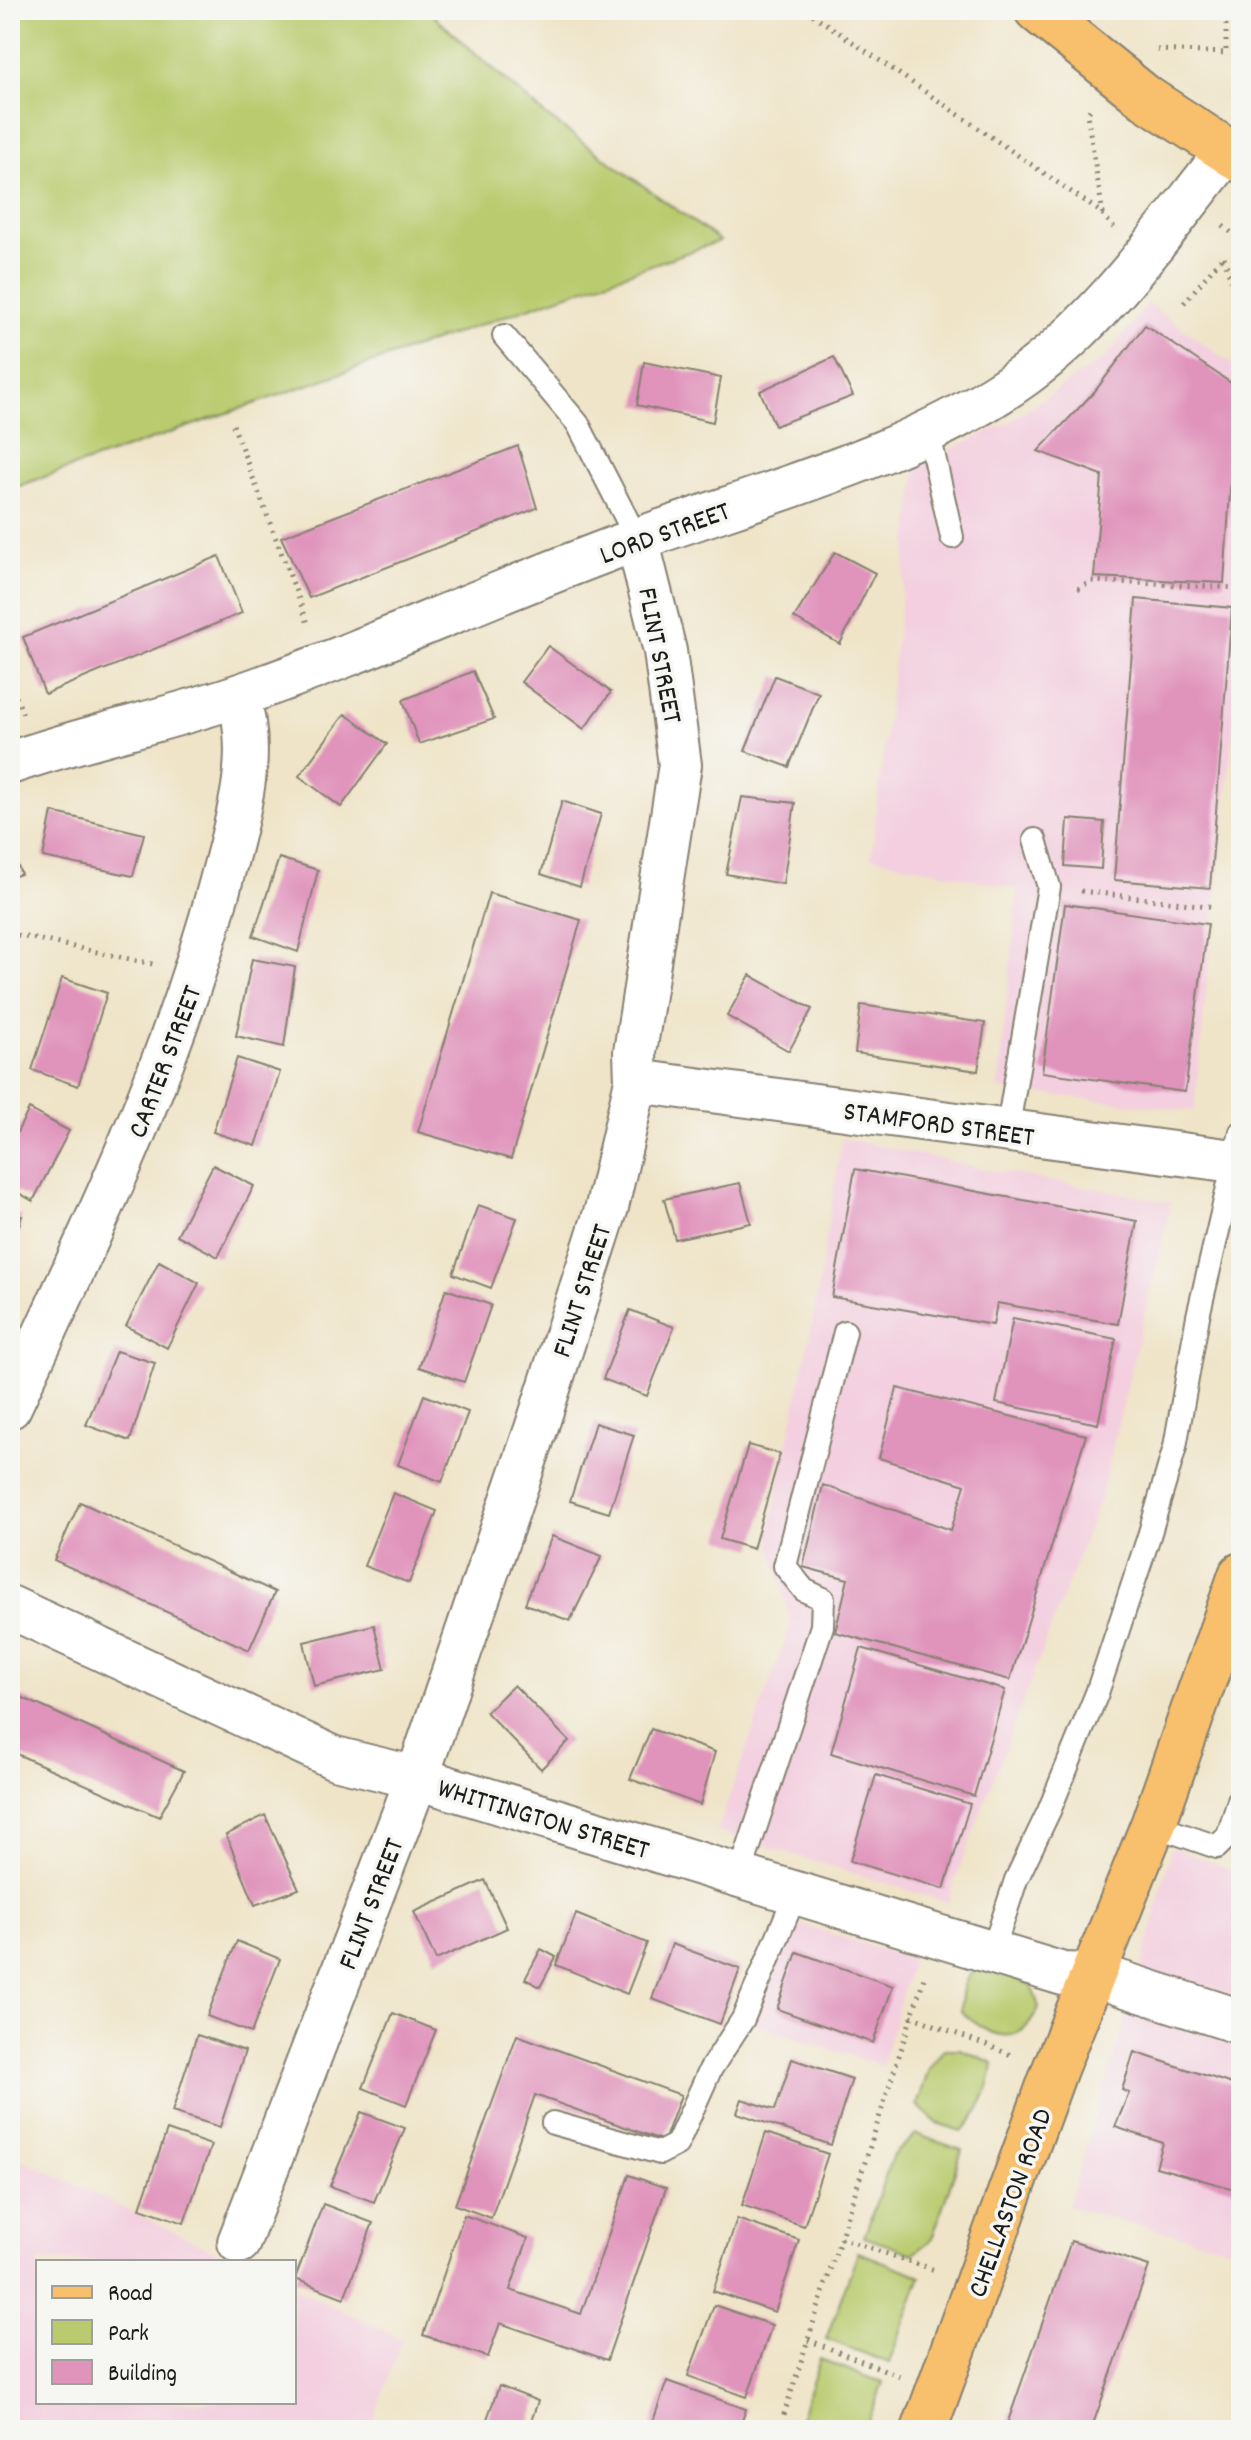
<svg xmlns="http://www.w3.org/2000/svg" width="1251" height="2440" font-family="Dekko,sans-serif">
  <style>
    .built { fill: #f3cfdf }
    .green { fill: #b9cb6e; stroke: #6a7445; stroke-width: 2 }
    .building { fill: #e093bb }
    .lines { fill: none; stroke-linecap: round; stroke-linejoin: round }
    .service-casing { stroke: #868072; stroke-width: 26 }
    .minor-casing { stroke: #868072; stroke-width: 46 }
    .tertiary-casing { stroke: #868072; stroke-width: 48 }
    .primary-casing { stroke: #868072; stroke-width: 48 }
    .trunk-casing { stroke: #868072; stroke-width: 48 }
    .path { stroke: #868072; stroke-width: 5; stroke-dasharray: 2 6; stroke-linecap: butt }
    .service { stroke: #fff; stroke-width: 22 }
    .minor { stroke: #fff; stroke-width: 42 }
    .tertiary { stroke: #fff; stroke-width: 44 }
    .primary { stroke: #f8bf6c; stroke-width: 44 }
    .trunk { stroke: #f8bf6c; stroke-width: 44 }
    .labels { text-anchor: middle; stroke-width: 7; stroke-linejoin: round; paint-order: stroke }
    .street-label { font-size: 28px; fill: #1c1c1c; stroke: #f6f6f2 }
  </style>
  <rect width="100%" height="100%" fill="#f6f6f2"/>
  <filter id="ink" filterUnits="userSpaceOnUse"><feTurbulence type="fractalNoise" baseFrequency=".0125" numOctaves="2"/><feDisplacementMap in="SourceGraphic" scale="16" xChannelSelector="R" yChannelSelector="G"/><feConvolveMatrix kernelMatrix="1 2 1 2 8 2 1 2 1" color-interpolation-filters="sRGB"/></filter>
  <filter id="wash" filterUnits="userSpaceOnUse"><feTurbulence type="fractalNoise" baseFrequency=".006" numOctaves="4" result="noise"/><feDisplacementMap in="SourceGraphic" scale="32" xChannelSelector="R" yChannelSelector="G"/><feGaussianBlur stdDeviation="1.8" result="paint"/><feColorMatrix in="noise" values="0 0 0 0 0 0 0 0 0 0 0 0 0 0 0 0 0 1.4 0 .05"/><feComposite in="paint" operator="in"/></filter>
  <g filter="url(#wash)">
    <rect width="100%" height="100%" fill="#efe4c8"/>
    <g class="built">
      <path d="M 1148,303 L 1241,371 L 1241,654 L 1194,1111 L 998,1089 L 1018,889 L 871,857 L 917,465 L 1007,423 L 1106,357 Z"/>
      <path d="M 842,1138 L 990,1170 L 1171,1202 L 1101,1496 L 949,1896 L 950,1903 L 717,1831 L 791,1623 L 769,1536 L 814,1314 Z"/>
      <path d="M 1172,1846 L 1236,1872 L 1241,1859 L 1241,2251 L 1068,2207 L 1144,1959 Z"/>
      <path d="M 778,1917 L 912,1959 L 882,2066 L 751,2023 Z"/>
      <path d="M 10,2154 L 238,2262 L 38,2262 L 38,2402 L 294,2402 L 294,2288 L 402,2339 L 370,2430 L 10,2430 Z"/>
    </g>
    <g class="green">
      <path d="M 10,10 L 427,10 L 545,115 L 720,241 L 10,489 Z"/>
      <path d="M 984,1964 L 1031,1985 L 1039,2007 C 1020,2051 989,2037 961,2011 C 961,1988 964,1974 984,1964 Z"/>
      <path d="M 944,2049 L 960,2049 L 993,2063 C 991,2086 979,2118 961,2131 L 937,2123 L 917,2105 L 929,2069 Z"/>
      <path d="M 916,2134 L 962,2150 L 932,2239 L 913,2254 L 864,2237 L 892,2157 Z"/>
      <path d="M 858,2252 L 921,2276 L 889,2363 L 826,2339 Z"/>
      <path d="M 820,2359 L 883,2383 L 865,2430 L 796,2430 Z"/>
    </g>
    <g id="blocks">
      <g class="building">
        <path d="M 1145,325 L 1237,387 L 1224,583 L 1094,577 L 1102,475 L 1038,451 L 1095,391 Z"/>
        <path d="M 834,357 L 853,396 L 775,426 L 760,391 Z"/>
        <path d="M 644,362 L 721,378 L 713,422 L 637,405 Z"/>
        <path d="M 518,446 L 537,508 L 309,598 L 281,537 Z"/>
        <path d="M 835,552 L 875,573 L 840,644 L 794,618 Z"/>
        <path d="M 219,556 L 242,613 L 45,694 L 23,637 Z"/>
        <path d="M 1136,599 L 1232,608 L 1210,888 L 1114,880 Z"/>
        <path d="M 548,646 L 611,692 L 584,729 L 521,682 Z"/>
        <path d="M 473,671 L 494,719 L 419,744 L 403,700 Z"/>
        <path d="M 775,676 L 819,693 L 789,767 L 745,751 Z"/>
        <path d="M 345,714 L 387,744 L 341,807 L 299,776 Z"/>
        <path d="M 742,797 L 795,803 L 783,884 L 726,874 Z"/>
        <path d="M 562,801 L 601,814 L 580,887 L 541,874 Z"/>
        <path d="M 52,812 L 144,834 L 133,876 L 43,857 Z"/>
        <path d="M 1068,819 L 1104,822 L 1101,869 L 1065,866 Z"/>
        <path d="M 10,846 L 21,874 L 10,878 Z"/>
        <path d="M 279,858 L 318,870 L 298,952 L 253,936 Z"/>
        <path d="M 489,893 L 581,920 L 511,1159 L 418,1132 Z"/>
        <path d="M 1065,904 L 1208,924 L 1185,1092 L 1042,1072 Z"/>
        <path d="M 252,959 L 295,967 L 284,1047 L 236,1036 Z"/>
        <path d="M 750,975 L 812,1009 L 789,1051 L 727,1016 Z"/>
        <path d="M 62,978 L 107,993 L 78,1086 L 32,1070 Z"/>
        <path d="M 861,1005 L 985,1023 L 978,1071 L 855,1053 Z"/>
        <path d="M 237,1058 L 280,1072 L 256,1146 L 213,1132 Z"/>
        <path d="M 29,1109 L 69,1131 L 33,1201 L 10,1188 L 10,1146 Z"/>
        <path d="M 213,1165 L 254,1186 L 218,1257 L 177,1235 Z"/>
        <path d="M 855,1169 L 1137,1221 L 1118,1324 L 997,1303 L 993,1325 L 832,1297 Z"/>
        <path d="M 740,1183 L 751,1223 L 675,1239 L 664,1199 Z"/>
        <path d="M 478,1205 L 517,1218 L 491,1288 L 453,1274 Z"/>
        <path d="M 10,1213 L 22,1216 L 11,1251 L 10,1251 Z"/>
        <path d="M 159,1261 L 199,1283 L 167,1348 L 126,1326 Z"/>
        <path d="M 446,1289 L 491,1305 L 464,1382 L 419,1367 Z"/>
        <path d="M 630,1310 L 674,1327 L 647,1396 L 603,1379 Z"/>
        <path d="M 1013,1318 L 1116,1339 L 1098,1424 L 996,1403 Z"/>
        <path d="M 116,1351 L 155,1363 L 130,1441 L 86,1425 Z"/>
        <path d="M 897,1388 L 1086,1435 L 1010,1680 L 835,1632 L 848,1579 L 803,1567 L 823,1485 L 951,1530 L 965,1485 L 879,1458 Z"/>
        <path d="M 424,1395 L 468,1412 L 442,1482 L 398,1465 Z"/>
        <path d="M 595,1423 L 634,1435 L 609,1513 L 570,1501 Z"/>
        <path d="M 748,1445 L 780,1454 L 753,1549 L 720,1539 Z"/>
        <path d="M 393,1493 L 437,1511 L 409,1583 L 364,1566 Z"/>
        <path d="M 80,1502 L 275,1592 L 249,1650 L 54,1560 Z"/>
        <path d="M 552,1536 L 602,1556 L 570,1621 L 525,1604 Z"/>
        <path d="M 374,1625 L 385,1669 L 314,1686 L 304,1642 Z"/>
        <path d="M 861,1648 L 1005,1690 L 974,1796 L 831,1753 Z"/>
        <path d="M 514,1685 L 569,1741 L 541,1769 L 486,1712 Z"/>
        <path d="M 10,1692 L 184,1771 L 159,1817 L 10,1751 Z"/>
        <path d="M 651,1729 L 715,1752 L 700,1805 L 630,1779 Z"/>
        <path d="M 876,1775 L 970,1804 L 944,1889 L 850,1861 Z"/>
        <path d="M 265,1815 L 299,1889 L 255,1905 L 226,1835 Z"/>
        <path d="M 485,1880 L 507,1928 L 436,1960 L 414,1912 Z"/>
        <path d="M 1240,1902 L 1241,1902 L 1241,1925 L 1234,1923 Z"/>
        <path d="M 576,1914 L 647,1943 L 627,1994 L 556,1965 Z"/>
        <path d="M 237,1941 L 280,1959 L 251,2033 L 207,2016 Z"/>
        <path d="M 672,1944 L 740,1969 L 720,2024 L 652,1999 Z"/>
        <path d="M 541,1949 L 556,1957 L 540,1987 L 525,1979 Z"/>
        <path d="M 797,1952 L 893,1986 L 873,2043 L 777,2009 Z"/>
        <path d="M 393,2013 L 436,2030 L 406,2105 L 363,2088 Z"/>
        <path d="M 197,2035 L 245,2051 L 220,2127 L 172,2112 Z"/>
        <path d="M 517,2035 L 681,2095 L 664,2141 L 535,2095 L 491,2218 L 455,2205 Z"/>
        <path d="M 1134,2052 L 1241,2087 L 1241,2191 L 1156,2167 L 1163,2143 L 1115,2127 L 1129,2093 L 1122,2090 Z"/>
        <path d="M 792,2059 L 852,2079 L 831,2145 L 737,2113 L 742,2099 L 775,2110 Z"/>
        <path d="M 361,2112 L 405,2128 L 374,2202 L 330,2186 Z"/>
        <path d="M 167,2130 L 211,2145 L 184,2223 L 140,2208 Z"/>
        <path d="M 766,2133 L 828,2154 L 804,2226 L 742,2205 Z"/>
        <path d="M 629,2175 L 666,2188 L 607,2360 L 500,2323 L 488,2357 L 423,2335 L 464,2215 L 528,2238 L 510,2290 L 581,2314 Z"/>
        <path d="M 323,2204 L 373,2223 L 344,2298 L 295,2279 Z"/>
        <path d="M 737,2219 L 799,2240 L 775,2312 L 713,2291 Z"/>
        <path d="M 1071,2241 L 1149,2266 L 1091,2430 L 1005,2430 Z"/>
        <path d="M 714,2305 L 772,2325 L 747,2397 L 688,2376 Z"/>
        <path d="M 667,2381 L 746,2409 L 739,2430 L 650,2430 Z"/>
        <path d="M 499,2386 L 538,2401 L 528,2430 L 483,2430 Z"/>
      </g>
    </g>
  </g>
  <g filter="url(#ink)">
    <use href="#blocks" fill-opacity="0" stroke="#868072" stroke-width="2"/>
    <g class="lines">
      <defs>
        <g id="service">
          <path d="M 504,336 L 578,424 L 637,539"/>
          <path d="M 928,430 L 952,537"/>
          <path d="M 1007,1132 L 1049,887 L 1035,840"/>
          <path d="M 1153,1825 L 1217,1847 L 1228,1836 L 1241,1794"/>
          <path d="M 739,1877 L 822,1626 L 823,1599 L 804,1590 L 785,1566 L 845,1332"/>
          <path d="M 992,1953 L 1016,1880 L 1049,1811 L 1097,1693 L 1149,1536 L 1175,1447 L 1198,1316 L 1241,1132"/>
          <path d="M 553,2123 L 660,2153 L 677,2144 L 710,2070 L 743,2019 L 796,1893"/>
        </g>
        <g id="minor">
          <path d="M 10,763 C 84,737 163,721 237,696 C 374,649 505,587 641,538 C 765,493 918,453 1025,375 C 1106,316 1164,230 1226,153"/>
          <path d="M 636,1081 L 1241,1162"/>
          <path d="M 10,1407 C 90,1235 171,1070 220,885 C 236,822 258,759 238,696"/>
          <path d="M 10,1607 L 335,1758 L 417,1778 L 1063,1974 L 1095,1975"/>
          <path d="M 239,2242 L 417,1778 L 536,1429 L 607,1207 L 636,1081 L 635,1052 L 680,765 L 665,651 L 637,539"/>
        </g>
        <path id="tertiary" d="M 1095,1975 L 1241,2022"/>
        <path id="primary" d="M 924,2430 L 1055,2069 L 1153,1825 L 1241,1575"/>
        <path id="trunk" d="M 1037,10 L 1146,98 L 1241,160"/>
      </defs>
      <use href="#service" class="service-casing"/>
      <use href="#minor" class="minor-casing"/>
      <use href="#tertiary" class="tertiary-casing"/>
      <use href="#primary" class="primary-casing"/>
      <use href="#trunk" class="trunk-casing"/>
      <g class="path">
        <path d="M 806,10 L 1102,213 L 1114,228"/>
        <path d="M 1157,50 L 1226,53 L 1226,10"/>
        <path d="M 1090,110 L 1087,114 L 1103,214"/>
        <path d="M 1223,226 L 1241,240"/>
        <path d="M 1241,250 L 1237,254 L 1241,267"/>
        <path d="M 1224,257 L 1241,313"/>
        <path d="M 1184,303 L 1223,256"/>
        <path d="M 233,425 L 309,626"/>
        <path d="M 1078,589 L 1091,581 L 1241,588"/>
        <path d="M 10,682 L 23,714"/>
        <path d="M 1081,891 L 1216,907"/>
        <path d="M 10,949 L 17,935 L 153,964"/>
        <path d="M 911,2016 L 1014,2056"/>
        <path d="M 840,2238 L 938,2271"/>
        <path d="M 808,2340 L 900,2376"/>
        <path d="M 779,2430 L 924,1978"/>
      </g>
      <use href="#service" class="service"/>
      <use href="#minor" class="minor"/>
      <use href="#tertiary" class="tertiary"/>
      <use href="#primary" class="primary"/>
      <use href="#trunk" class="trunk"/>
    </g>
  </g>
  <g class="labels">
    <g class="street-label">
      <text transform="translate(664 531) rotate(-20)" y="10">LORD STREET</text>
      <text transform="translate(662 655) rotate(79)" y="10">FLINT STREET</text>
      <text transform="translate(163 1061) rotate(-69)" y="10">CARTER STREET</text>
      <text transform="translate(939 1122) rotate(8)" y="10">STAMFORD STREET</text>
      <text transform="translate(580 1290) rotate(-72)" y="10">FLINT STREET</text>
      <text transform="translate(544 1817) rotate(17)" y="10">WHITTINGTON STREET</text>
      <text transform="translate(369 1903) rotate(-69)" y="10">FLINT STREET</text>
      <text transform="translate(1008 2202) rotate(-70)" y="10">CHELLASTON ROAD</text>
    </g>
  </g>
  <rect width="1251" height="2440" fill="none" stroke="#f6f6f2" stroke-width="40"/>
  <rect x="36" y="2260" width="260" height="144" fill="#f6f6f2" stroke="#9f9f9c" stroke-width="2"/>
  <rect x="52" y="2286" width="40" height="12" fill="#f8bf6c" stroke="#9f9f9c" stroke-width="2"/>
  <text x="108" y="2300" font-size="24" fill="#1c1c1c">Road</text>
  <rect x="52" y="2320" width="40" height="24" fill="#b9cb6e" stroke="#9f9f9c" stroke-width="2"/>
  <text x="108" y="2340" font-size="24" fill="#1c1c1c">Park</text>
  <rect x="52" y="2360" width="40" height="24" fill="#e093bb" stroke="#9f9f9c" stroke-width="2"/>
  <text x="108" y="2380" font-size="24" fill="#1c1c1c">Building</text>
</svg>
